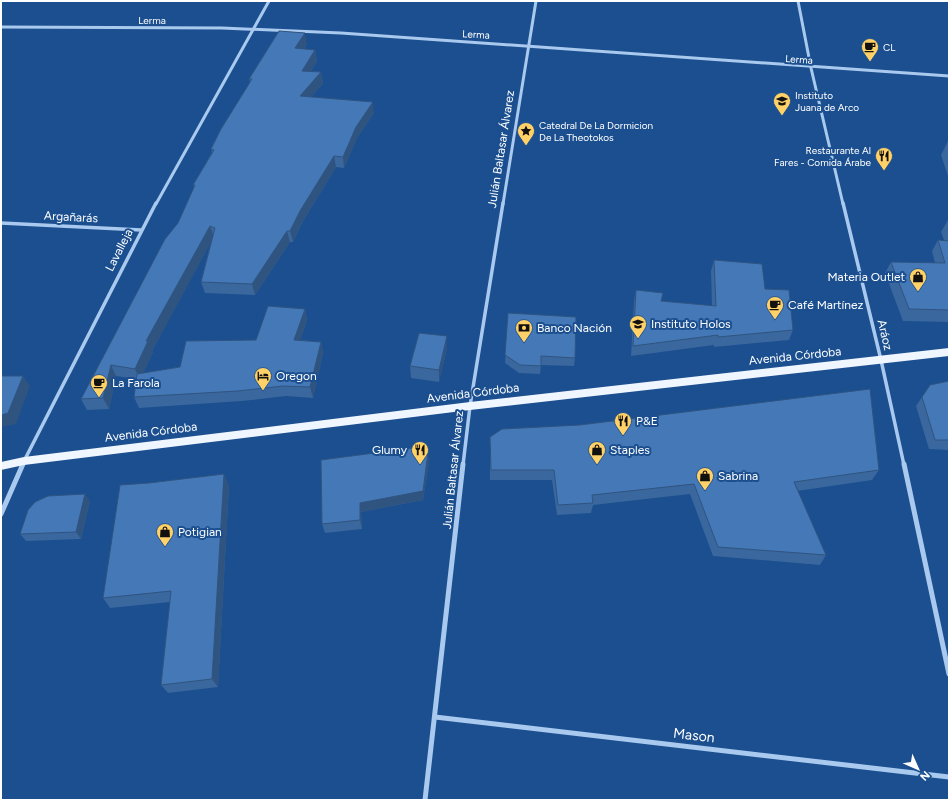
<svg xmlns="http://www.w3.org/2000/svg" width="950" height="801" font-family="Figtree,sans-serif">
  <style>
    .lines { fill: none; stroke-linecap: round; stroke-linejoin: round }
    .minor-far2 { stroke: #a9c9ee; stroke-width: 3 }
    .minor-far1 { stroke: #a9c9ee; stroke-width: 3.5 }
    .minor { stroke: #a9c9ee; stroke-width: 5 }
    .primary { fill: #f0f6ff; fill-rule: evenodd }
    .wall { fill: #3a679d }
    .shaded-wall { fill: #305480 }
    .building { fill: #4478b7; stroke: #305480 }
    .labels { text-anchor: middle; stroke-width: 4; stroke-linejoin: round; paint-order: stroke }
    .far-street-label { font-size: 10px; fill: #fff; stroke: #1b4f8f }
    .far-poi-label { font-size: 10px; fill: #fff; stroke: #1b4f8f; text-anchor: start }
    .street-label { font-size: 12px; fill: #fff; stroke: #1b4f8f }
    .poi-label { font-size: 12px; fill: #fff; stroke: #1b4f8f; text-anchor: start }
    .near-street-label { font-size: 14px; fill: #fff; stroke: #1b4f8f }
  </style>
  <rect width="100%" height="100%" fill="#1b4f8f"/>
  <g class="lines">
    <g class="minor-far2">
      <path d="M 798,1 L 811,68 L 843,204"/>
      <path d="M 1,27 L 222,28 L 341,33 L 949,76"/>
      <path d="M 156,204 L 269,1"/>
      <path d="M 503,204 L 536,1"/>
    </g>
    <g class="minor-far1">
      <path d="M 843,203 L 881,360 L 904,465"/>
      <path d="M 1,223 L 141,230"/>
      <path d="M 22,465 L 156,203"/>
      <path d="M 463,465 L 470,406 L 503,203"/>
    </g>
    <g class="minor">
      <path d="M 904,464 L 949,674"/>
      <path d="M 1,514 L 23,464"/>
      <path d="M 435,717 L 949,777"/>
      <path d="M 425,800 L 463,464"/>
    </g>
    <path class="primary" d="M 949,348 L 949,356 L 470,410 L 24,465 L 1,470 L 1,462 L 24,457 L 470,402 Z"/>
  </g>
  <g class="wall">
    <path d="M 307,44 L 304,49 L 315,50 L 317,61 L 311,71 L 321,72 L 323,84 L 311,97 L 374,113 L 357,138 L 344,168 L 336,167 L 302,223 L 293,242 L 290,242 L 255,295 L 205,293 L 201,282 L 211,241 L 152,351 L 153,352 L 143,373 L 180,367 L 256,340 L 305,309 L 307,320 L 300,340 L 321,342 L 323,353 L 313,398 L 286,396 L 242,401 L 139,408 L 134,397 L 137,379 L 116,376 L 109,409 L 87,410 L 81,399 L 178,223 L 194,188 L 193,185 L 212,152 L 211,149 L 250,82 L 249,79 Z"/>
    <path d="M 948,141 L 949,141 L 949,179 L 941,155 Z"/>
    <path d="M 948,220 L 949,220 L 949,322 L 903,321 L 885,273 L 891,262 L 935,263 L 932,251 L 938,240 L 944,240 L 941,232 Z"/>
    <path d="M 714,260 L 765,289 L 793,330 L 789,340 L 714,347 L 714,345 L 631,356 L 634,301 L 636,290 L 661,301 L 712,306 L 711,271 Z"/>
    <path d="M 508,313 L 575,358 L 574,366 L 541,365 L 540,374 L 519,373 L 505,363 Z"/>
    <path d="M 447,348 L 439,382 L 411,378 L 410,366 Z"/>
    <path d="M 949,381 L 949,450 L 929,449 L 916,406 L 930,385 Z"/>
    <path d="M 490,437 L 879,470 L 872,480 L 797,491 L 826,555 L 820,565 L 713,556 L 690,494 L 593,505 L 591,513 L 557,515 L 552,480 L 490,480 Z"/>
    <path d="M 429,462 L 423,500 L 361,512 L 362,529 L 325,533 L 322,524 Z"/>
    <path d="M 229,485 L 218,687 L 168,693 L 161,685 L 170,602 L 110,608 L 103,598 Z"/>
    <path d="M 90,501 L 81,539 L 26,541 L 20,534 Z"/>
  </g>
  <g class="shaded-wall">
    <path d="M 305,33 L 307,44 L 297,59 L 295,48 Z"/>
    <path d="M 315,50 L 317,61 L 304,82 L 302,71 Z"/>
    <path d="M 321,72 L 323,84 L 302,107 L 300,96 Z"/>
    <path d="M 373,102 L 374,113 L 357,138 L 344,168 L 343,157 L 356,127 Z"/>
    <path d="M 334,156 L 336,167 L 302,223 L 293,242 L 290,231 L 300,211 Z"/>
    <path d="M 210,226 L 214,237 L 152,351 L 153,352 L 140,380 L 135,369 L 146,341 Z"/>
    <path d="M 287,231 L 290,242 L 255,295 L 252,284 Z"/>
    <path d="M 305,309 L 307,320 L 297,351 L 294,340 Z"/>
    <path d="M 447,336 L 447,348 L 439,382 L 439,370 Z"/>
    <path d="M 321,342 L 323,353 L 313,398 L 310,387 Z"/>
    <path d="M 111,365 L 116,376 L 109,409 L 103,398 Z"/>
    <path d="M 23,376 L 30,386 L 16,424 L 1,427 L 1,415 Z"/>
    <path d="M 428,452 L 429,462 L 423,500 L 361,512 L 362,529 L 360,520 L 360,503 Z"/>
    <path d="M 224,474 L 229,485 L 218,687 L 212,679 Z"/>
    <path d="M 85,494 L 90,501 L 81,539 L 76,532 Z"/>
  </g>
  <g class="building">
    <path d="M 279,31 L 305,33 L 295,48 L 315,50 L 302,71 L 321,72 L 300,96 L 373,102 L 356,127 L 343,157 L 334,156 L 300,211 L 290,231 L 287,231 L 252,284 L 201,282 L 215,228 L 210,226 L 146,341 L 148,341 L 135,369 L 111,365 L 103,398 L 81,399 L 165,239 L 178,223 L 195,185 L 193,185 L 214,150 L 211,149 L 221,129 L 252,79 L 249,79 Z"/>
    <path d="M 938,240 L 949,241 L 949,310 L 909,309 L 891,262 L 945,263 Z"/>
    <path d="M 714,260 L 762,264 L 765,289 L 789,290 L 793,330 L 718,337 L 718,335 L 633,346 L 636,290 L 663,293 L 661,301 L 716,306 Z"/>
    <path d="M 268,306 L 305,309 L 294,340 L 321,342 L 310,387 L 283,386 L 238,391 L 134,397 L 137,374 L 180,367 L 186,341 L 256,340 Z"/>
    <path d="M 508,313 L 576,317 L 575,358 L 541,356 L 541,366 L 520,365 L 505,355 Z"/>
    <path d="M 419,333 L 447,336 L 439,370 L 410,366 Z"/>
    <path d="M 1,376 L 23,376 L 8,413 L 1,415 Z"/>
    <path d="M 949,381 L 949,440 L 935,440 L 922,397 L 930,385 Z"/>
    <path d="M 870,389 L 879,470 L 794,482 L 826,555 L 718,547 L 694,484 L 592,495 L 593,503 L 558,505 L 554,470 L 491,470 L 490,437 L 502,429 L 580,425 Z"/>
    <path d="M 420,447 L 428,452 L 423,491 L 360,503 L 360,520 L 322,524 L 321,460 Z"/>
    <path d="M 224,474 L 212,679 L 161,685 L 171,591 L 103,598 L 120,485 L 149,483 Z"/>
    <path d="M 85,494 L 76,532 L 20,534 L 28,510 L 35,502 L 48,496 Z"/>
  </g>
  <defs>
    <symbol id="cafe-pin" viewBox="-11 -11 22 30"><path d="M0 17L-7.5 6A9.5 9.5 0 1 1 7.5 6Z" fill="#ffd166" stroke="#1b4f8f"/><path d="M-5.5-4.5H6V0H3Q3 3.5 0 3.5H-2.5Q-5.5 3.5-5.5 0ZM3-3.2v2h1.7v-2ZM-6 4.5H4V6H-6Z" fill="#111"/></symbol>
    <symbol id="school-pin" viewBox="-11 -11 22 30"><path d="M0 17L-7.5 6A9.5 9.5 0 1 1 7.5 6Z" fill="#ffd166" stroke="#1b4f8f"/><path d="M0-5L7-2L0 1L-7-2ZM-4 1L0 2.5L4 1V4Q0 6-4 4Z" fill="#111"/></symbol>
    <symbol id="sight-pin" viewBox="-11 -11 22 30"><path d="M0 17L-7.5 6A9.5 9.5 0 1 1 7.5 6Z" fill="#ffd166" stroke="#1b4f8f"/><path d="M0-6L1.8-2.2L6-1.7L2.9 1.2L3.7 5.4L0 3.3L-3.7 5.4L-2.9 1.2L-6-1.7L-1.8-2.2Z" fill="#111"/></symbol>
    <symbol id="restaurant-pin" viewBox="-11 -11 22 30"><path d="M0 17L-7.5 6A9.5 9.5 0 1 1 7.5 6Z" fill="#ffd166" stroke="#1b4f8f"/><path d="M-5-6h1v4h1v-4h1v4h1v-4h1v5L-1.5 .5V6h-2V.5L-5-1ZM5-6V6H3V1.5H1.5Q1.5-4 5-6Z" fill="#111"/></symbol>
    <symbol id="shop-pin" viewBox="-11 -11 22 30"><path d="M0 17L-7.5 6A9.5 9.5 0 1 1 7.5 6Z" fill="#ffd166" stroke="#1b4f8f"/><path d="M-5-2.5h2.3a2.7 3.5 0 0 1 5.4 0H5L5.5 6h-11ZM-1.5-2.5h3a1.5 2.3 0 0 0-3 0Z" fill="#111"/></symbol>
    <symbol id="university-pin" viewBox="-11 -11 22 30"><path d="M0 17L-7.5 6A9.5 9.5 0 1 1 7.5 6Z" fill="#ffd166" stroke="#1b4f8f"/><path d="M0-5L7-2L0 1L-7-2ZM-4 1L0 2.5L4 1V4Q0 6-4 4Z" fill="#111"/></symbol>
    <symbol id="bank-pin" viewBox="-11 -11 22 30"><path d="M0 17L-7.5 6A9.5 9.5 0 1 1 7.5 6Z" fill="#ffd166" stroke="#1b4f8f"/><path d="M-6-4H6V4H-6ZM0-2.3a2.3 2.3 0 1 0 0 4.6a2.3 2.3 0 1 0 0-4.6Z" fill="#111"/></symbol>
    <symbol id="hotel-pin" viewBox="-11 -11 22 30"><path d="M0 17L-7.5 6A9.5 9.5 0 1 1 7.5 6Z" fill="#ffd166" stroke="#1b4f8f"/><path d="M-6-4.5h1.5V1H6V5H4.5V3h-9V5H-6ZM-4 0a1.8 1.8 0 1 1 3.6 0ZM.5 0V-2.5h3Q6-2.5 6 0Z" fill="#111"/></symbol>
  </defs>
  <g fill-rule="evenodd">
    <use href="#cafe-pin" x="860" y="37" width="20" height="27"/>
    <use href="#school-pin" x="772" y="91" width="20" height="27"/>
    <use href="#sight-pin" x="516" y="121" width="20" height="27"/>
    <use href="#restaurant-pin" x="874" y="146" width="20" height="27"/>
    <use href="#shop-pin" x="908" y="267" width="20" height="27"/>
    <use href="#cafe-pin" x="765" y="295" width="20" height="27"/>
    <use href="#university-pin" x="628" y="314" width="20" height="27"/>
    <use href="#bank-pin" x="514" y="318" width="20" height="27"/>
    <use href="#hotel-pin" x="253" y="366" width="20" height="27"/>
    <use href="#cafe-pin" x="89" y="373" width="20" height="27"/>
    <use href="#restaurant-pin" x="613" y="411" width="20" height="27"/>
    <use href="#restaurant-pin" x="410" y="440" width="20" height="27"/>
    <use href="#shop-pin" x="587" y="440" width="20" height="27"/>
    <use href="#shop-pin" x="695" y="466" width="20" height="27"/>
    <use href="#shop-pin" x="155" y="522" width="20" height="27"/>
  </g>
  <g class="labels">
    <g class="far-street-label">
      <text x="152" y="24">Lerma</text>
      <text transform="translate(476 34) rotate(3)" y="4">Lerma</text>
      <text transform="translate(799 59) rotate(4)" y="4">Lerma</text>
    </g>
    <g class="far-poi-label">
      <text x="883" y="51">CL</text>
      <text x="795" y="99">Instituto<tspan x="795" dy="12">Juana de Arco</tspan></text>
      <text x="539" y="129">Catedral De La Dormicion<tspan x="539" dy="12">De La Theotokos</tspan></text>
      <text x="871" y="154" text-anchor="end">Restaurante Al<tspan x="871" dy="12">Fares - Comida Árabe</tspan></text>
    </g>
    <g class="street-label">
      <text transform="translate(501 149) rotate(-81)" y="4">Julián Baltasar Álvarez</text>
      <text transform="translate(71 217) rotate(3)" y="4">Argañarás</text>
      <text transform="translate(119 250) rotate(-63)" y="4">Lavalleja</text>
      <text transform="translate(885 335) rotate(77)" y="4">Aráoz</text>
      <text transform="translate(795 356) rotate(-6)" y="4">Avenida Córdoba</text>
      <text transform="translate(473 393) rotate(-7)" y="4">Avenida Córdoba</text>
      <text transform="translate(151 432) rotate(-7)" y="4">Avenida Córdoba</text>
      <text transform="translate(453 470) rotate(-84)" y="4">Julián Baltasar Álvarez</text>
    </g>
    <g class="poi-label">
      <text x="905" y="281" text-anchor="end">Materia Outlet</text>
      <text x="788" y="309">Café Martínez</text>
      <text x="651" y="328">Instituto Holos</text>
      <text x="537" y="332">Banco Nación</text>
      <text x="276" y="380">Oregon</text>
      <text x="112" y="387">La Farola</text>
      <text x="636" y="425">P&amp;E</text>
      <text x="407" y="454" text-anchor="end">Glumy</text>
      <text x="610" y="454">Staples</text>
      <text x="718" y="480">Sabrina</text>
      <text x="178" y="536">Potigian</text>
    </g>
    <g class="near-street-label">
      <text transform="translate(694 735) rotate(7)" y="5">Mason</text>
    </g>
  </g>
  <rect width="950" height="801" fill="none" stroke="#ffffff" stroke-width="4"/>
  <g transform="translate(918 769) rotate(135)" stroke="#1b4f8f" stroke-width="3" paint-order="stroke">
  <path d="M0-3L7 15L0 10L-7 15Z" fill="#ffffff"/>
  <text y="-6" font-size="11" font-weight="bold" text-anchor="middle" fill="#ffffff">N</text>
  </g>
</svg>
